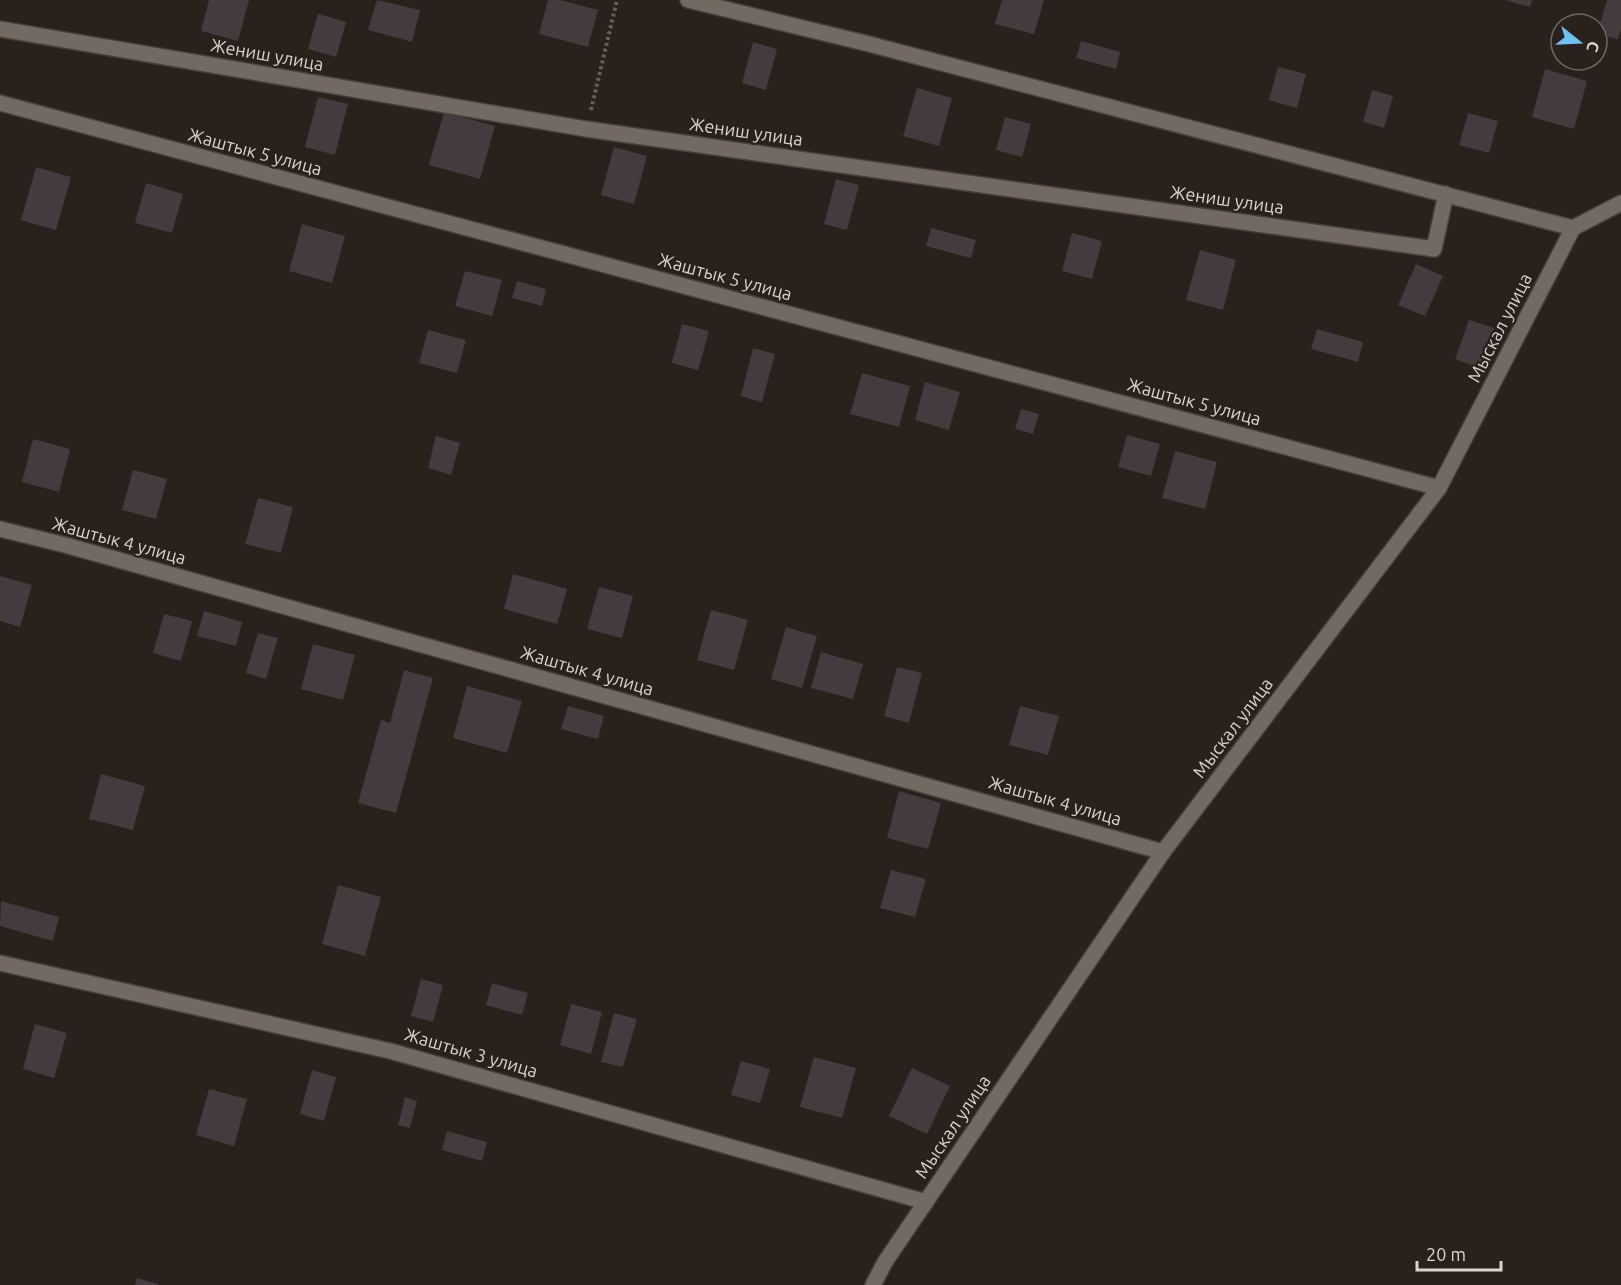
<svg xmlns="http://www.w3.org/2000/svg" width="1621" height="1285" font-family="Ubuntu,sans-serif">
  <style>
    .building { fill: #453a3e }
    .lines { fill: none; stroke-linecap: round; stroke-linejoin: round }
    .minor-casing { stroke: #453f3b; stroke-width: 18 }
    .path { stroke: #67605a; stroke-width: 4; stroke-dasharray: 3 3; stroke-linecap: butt }
    .minor { stroke: #736963; stroke-width: 15 }
    .labels { text-anchor: middle; stroke-width: 4.5; stroke-linejoin: round; paint-order: stroke }
    .street-label { font-size: 18px; fill: #dad4d0; stroke: #29211b }
  </style>
  <rect width="100%" height="100%" fill="#29211b"/>
  <g class="building">
    <path d="M 209,0 L 249,0 L 238,41 L 201,31 Z"/>
    <path d="M 377,0 L 420,10 L 412,42 L 368,30 Z"/>
    <path d="M 548,0 L 560,0 L 598,10 L 588,47 L 539,34 Z"/>
    <path d="M 1002,0 L 1044,0 L 1034,34 L 995,24 Z"/>
    <path d="M 1505,0 L 1532,0 L 1530,7 Z"/>
    <path d="M 1607,0 L 1621,0 L 1621,29 L 1618,39 L 1597,34 Z"/>
    <path d="M 318,14 L 346,22 L 336,57 L 308,49 Z"/>
    <path d="M 1081,41 L 1120,52 L 1116,69 L 1076,58 Z"/>
    <path d="M 753,42 L 777,49 L 766,90 L 742,83 Z"/>
    <path d="M 1278,67 L 1306,74 L 1297,108 L 1269,100 Z"/>
    <path d="M 1545,69 L 1587,81 L 1574,129 L 1532,117 Z"/>
    <path d="M 917,88 L 952,98 L 939,146 L 903,136 Z"/>
    <path d="M 1372,90 L 1393,96 L 1384,128 L 1363,122 Z"/>
    <path d="M 318,97 L 348,104 L 335,155 L 305,147 Z"/>
    <path d="M 444,112 L 495,126 L 480,179 L 429,165 Z"/>
    <path d="M 1468,113 L 1498,121 L 1489,153 L 1459,145 Z"/>
    <path d="M 1005,117 L 1031,124 L 1022,157 L 996,150 Z"/>
    <path d="M 614,147 L 647,156 L 634,204 L 601,195 Z"/>
    <path d="M 36,167 L 71,177 L 56,230 L 21,220 Z"/>
    <path d="M 836,179 L 859,185 L 847,230 L 824,224 Z"/>
    <path d="M 146,183 L 183,194 L 172,233 L 135,223 Z"/>
    <path d="M 302,224 L 345,236 L 332,283 L 289,271 Z"/>
    <path d="M 931,228 L 976,240 L 971,258 L 926,246 Z"/>
    <path d="M 1072,233 L 1102,241 L 1092,279 L 1062,271 Z"/>
    <path d="M 1200,250 L 1236,260 L 1223,310 L 1186,300 Z"/>
    <path d="M 1416,264 L 1443,276 L 1425,316 L 1398,305 Z"/>
    <path d="M 465,271 L 502,280 L 492,316 L 455,306 Z"/>
    <path d="M 517,281 L 546,289 L 542,306 L 512,298 Z"/>
    <path d="M 1469,320 L 1494,328 L 1480,368 L 1455,359 Z"/>
    <path d="M 682,324 L 709,331 L 698,370 L 672,363 Z"/>
    <path d="M 1317,329 L 1363,342 L 1358,362 L 1311,349 Z"/>
    <path d="M 428,330 L 466,340 L 457,373 L 419,363 Z"/>
    <path d="M 753,348 L 775,354 L 762,402 L 741,396 Z"/>
    <path d="M 862,373 L 910,386 L 899,427 L 850,414 Z"/>
    <path d="M 925,382 L 960,392 L 949,430 L 915,420 Z"/>
    <path d="M 1021,409 L 1039,414 L 1033,434 L 1015,429 Z"/>
    <path d="M 1127,435 L 1160,444 L 1151,476 L 1118,467 Z"/>
    <path d="M 436,436 L 460,443 L 451,475 L 428,468 Z"/>
    <path d="M 33,439 L 70,449 L 59,492 L 22,482 Z"/>
    <path d="M 1175,451 L 1217,462 L 1205,509 L 1162,498 Z"/>
    <path d="M 133,470 L 167,479 L 156,519 L 122,510 Z"/>
    <path d="M 258,498 L 293,507 L 281,553 L 245,544 Z"/>
    <path d="M 513,574 L 567,589 L 557,624 L 504,609 Z"/>
    <path d="M 0,576 L 32,585 L 20,627 L 0,621 Z"/>
    <path d="M 599,587 L 633,596 L 622,638 L 587,629 Z"/>
    <path d="M 711,610 L 748,620 L 734,670 L 697,660 Z"/>
    <path d="M 204,611 L 242,622 L 236,646 L 197,636 Z"/>
    <path d="M 164,614 L 192,621 L 181,661 L 153,653 Z"/>
    <path d="M 786,627 L 817,636 L 802,688 L 771,679 Z"/>
    <path d="M 258,633 L 278,638 L 266,679 L 246,673 Z"/>
    <path d="M 313,644 L 355,655 L 343,700 L 301,689 Z"/>
    <path d="M 821,652 L 863,664 L 853,699 L 811,688 Z"/>
    <path d="M 897,667 L 922,673 L 909,723 L 884,716 Z"/>
    <path d="M 404,670 L 433,678 L 396,813 L 358,803 L 381,720 L 390,723 Z"/>
    <path d="M 467,686 L 522,701 L 507,753 L 453,738 Z"/>
    <path d="M 568,706 L 604,716 L 598,739 L 561,729 Z"/>
    <path d="M 1020,706 L 1059,716 L 1048,755 L 1009,745 Z"/>
    <path d="M 101,774 L 145,786 L 133,830 L 89,819 Z"/>
    <path d="M 899,791 L 941,803 L 928,849 L 887,838 Z"/>
    <path d="M 891,870 L 926,879 L 915,917 L 880,908 Z"/>
    <path d="M 338,885 L 381,897 L 365,956 L 322,944 Z"/>
    <path d="M 1,901 L 59,917 L 53,941 L 0,926 Z"/>
    <path d="M 421,979 L 443,985 L 433,1022 L 411,1016 Z"/>
    <path d="M 492,983 L 528,993 L 522,1015 L 486,1005 Z"/>
    <path d="M 571,1004 L 602,1012 L 591,1054 L 560,1045 Z"/>
    <path d="M 614,1013 L 637,1019 L 623,1067 L 601,1062 Z"/>
    <path d="M 35,1024 L 67,1033 L 54,1078 L 23,1069 Z"/>
    <path d="M 814,1057 L 856,1068 L 842,1118 L 800,1107 Z"/>
    <path d="M 741,1061 L 770,1069 L 760,1103 L 731,1095 Z"/>
    <path d="M 912,1068 L 950,1086 L 927,1134 L 889,1116 Z"/>
    <path d="M 312,1070 L 336,1077 L 324,1121 L 300,1114 Z"/>
    <path d="M 209,1089 L 247,1099 L 234,1146 L 196,1135 Z"/>
    <path d="M 405,1097 L 417,1101 L 410,1128 L 398,1125 Z"/>
    <path d="M 447,1131 L 487,1142 L 482,1161 L 442,1150 Z"/>
    <path d="M 137,1278 L 158,1284 L 158,1285 L 135,1285 Z"/>
  </g>
  <g class="lines">
    <defs>
      <g id="minor">
        <path d="M 688,0 L 865,43 L 1573,228"/>
        <path d="M 0,29 L 586,129 L 1434,249 L 1446,194"/>
        <path d="M 0,103 L 1439,488"/>
        <path d="M 0,529 L 65,545 L 1163,852"/>
        <path d="M 0,963 L 390,1051 L 926,1202"/>
        <path d="M 873,1285 L 885,1262 L 1163,852 L 1439,488 L 1573,228 L 1621,203"/>
      </g>
    </defs>
    <use href="#minor" class="minor-casing"/>
    <path class="path" d="M 591,110 L 617,0"/>
    <use href="#minor" class="minor"/>
  </g>
  <g class="labels">
    <g class="street-label">
      <text transform="translate(267 55) rotate(10)" y="6">Жениш улица</text>
      <text transform="translate(746 132) rotate(8)" y="6">Жениш улица</text>
      <text transform="translate(255 152) rotate(15)" y="6">Жаштык 5 улица</text>
      <text transform="translate(1227 200) rotate(8)" y="6">Жениш улица</text>
      <text transform="translate(725 277) rotate(15)" y="6">Жаштык 5 улица</text>
      <text transform="translate(1500 328) rotate(-63)" y="6">Мыскал улица</text>
      <text transform="translate(1194 402) rotate(15)" y="6">Жаштык 5 улица</text>
      <text transform="translate(119 541) rotate(15)" y="6">Жаштык 4 улица</text>
      <text transform="translate(587 671) rotate(16)" y="6">Жаштык 4 улица</text>
      <text transform="translate(1233 728) rotate(-53)" y="6">Мыскал улица</text>
      <text transform="translate(1055 801) rotate(16)" y="6">Жаштык 4 улица</text>
      <text transform="translate(471 1053) rotate(16)" y="6">Жаштык 3 улица</text>
      <text transform="translate(953 1127) rotate(-56)" y="6">Мыскал улица</text>
    </g>
  </g>
  <g transform="translate(1579 42) rotate(108)"><circle r="28" fill="#29211b" stroke="#706963" stroke-width="1.5"/>
  <path d="M0-4.5L10 22L0 15L-10 22Z" fill="#6dc2f3"/>
  <text y="-9" font-size="16" font-weight="bold" text-anchor="middle" fill="#dad4d0">С</text>
  </g>
  <path d="M1417 1261v9h84v-9" fill="none" stroke="#dad4d0" stroke-width="3"/>
  <text x="1426" y="1261" font-size="18" fill="#dad4d0" stroke="#29211b" stroke-width="4.5" paint-order="stroke">20 m</text>
</svg>
